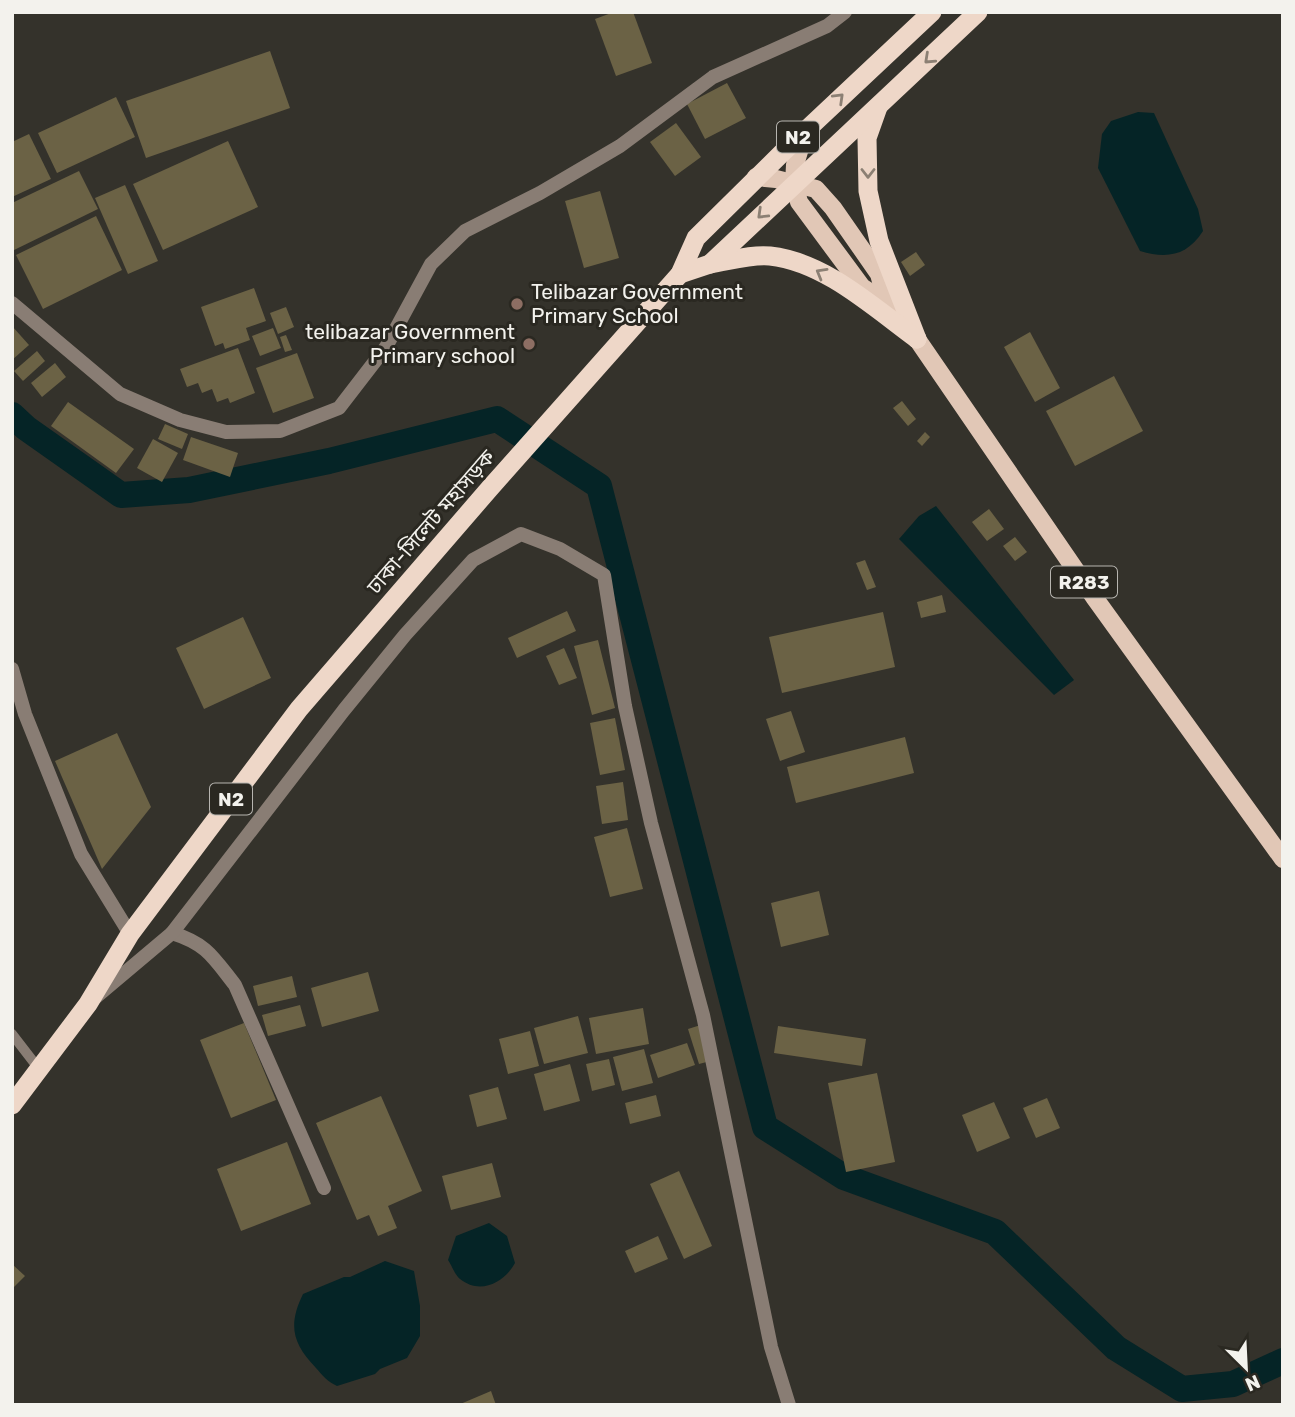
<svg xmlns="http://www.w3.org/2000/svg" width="1295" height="1417" font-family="Rubik,'Noto Sans Bengali',sans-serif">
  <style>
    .water { fill: #052426 }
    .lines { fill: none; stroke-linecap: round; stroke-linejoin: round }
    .canal { stroke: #052426; stroke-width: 26 }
    .building { fill: #6b6245 }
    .service { stroke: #897d74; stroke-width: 10 }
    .minor { stroke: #897d74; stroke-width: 14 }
    .primary { stroke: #e1c7b6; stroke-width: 18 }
    .trunk { stroke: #eed7c8; stroke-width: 19 }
    .oneway { stroke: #8c8074 }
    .education-dot { fill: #8d6e63; stroke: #2a2821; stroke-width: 2.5 }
    .labels { text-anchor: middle; stroke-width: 6; stroke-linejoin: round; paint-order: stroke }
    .shield { fill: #2a2821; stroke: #b7b5b0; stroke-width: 2 }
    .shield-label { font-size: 19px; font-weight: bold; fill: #f3f2ed }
    .poi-label { font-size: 21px; fill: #f3f2ed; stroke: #2a2821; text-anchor: start }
    .street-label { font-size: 21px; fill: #f3f2ed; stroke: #2a2821 }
  </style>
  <rect width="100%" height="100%" fill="#34322b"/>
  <g class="water">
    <path d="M 1138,112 L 1154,113 L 1198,209 L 1203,231 C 1187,256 1167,259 1140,251 L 1098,168 L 1102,134 L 1111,121 Z"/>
    <path d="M 936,506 L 1074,680 L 1054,695 L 899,539 L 919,516 Z"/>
    <path d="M 489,1223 L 507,1236 L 515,1263 C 504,1283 480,1295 460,1279 C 455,1275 452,1266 448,1260 L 456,1236 Z"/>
    <path d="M 385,1261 L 414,1271 L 420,1306 L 420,1336 L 407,1358 L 380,1369 L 375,1374 L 337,1386 C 328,1382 322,1375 316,1368 C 292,1343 288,1325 303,1294 L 344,1277 L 350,1277 Z"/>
  </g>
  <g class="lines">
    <path class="canal" d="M 12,415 L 26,428 L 121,495 L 189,490 L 329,461 L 497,419 L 599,486 L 765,1127 L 844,1177 L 995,1232 L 1116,1348 L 1182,1389 L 1233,1384 L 1283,1361"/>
  </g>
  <g class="building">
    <path d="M 614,12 L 633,12 L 652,63 L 616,76 L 595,19 Z"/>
    <path d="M 270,51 L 290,108 L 146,158 L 126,101 Z"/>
    <path d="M 727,83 L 746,118 L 705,139 L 687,104 Z"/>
    <path d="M 116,97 L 135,137 L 57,173 L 38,133 Z"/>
    <path d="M 676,123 L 701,157 L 675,176 L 650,142 Z"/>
    <path d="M 29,134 L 51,179 L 12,197 L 12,142 Z"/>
    <path d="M 228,141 L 258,207 L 163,250 L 133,184 Z"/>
    <path d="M 79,171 L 98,209 L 12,251 L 12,203 Z"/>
    <path d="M 125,185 L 158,261 L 128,274 L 95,198 Z"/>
    <path d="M 600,191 L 619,258 L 584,268 L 565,201 Z"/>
    <path d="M 96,216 L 122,270 L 43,309 L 16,255 Z"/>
    <path d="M 916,252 L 925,265 L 910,276 L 901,262 Z"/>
    <path d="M 254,288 L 266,321 L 246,328 L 250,340 L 225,349 L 223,343 L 215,346 L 201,307 Z"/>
    <path d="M 286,307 L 294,327 L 278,334 L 270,313 Z"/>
    <path d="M 12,326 L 29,345 L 12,360 Z"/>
    <path d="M 273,328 L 281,348 L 260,356 L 252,336 Z"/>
    <path d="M 1030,332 L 1060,388 L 1035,402 L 1004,347 Z"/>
    <path d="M 286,335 L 292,350 L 285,352 L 280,337 Z"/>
    <path d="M 238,348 L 255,393 L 230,403 L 228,398 L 217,402 L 212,389 L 202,393 L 198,383 L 187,387 L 180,369 Z"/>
    <path d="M 37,351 L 45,361 L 23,381 L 14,371 Z"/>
    <path d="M 297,353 L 314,398 L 273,413 L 256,368 Z"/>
    <path d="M 55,363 L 66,377 L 42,397 L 31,383 Z"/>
    <path d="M 1114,376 L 1143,431 L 1075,466 L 1046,411 Z"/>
    <path d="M 902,401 L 916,419 L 908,426 L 893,408 Z"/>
    <path d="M 68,402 L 134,449 L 116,473 L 51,426 Z"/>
    <path d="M 165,424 L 188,434 L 182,449 L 158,439 Z"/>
    <path d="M 925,432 L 930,437 L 922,446 L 917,441 Z"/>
    <path d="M 191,437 L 238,453 L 230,477 L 183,460 Z"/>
    <path d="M 153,439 L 178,453 L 162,482 L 137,468 Z"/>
    <path d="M 989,509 L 1004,529 L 987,541 L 972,522 Z"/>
    <path d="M 1015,537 L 1027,552 L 1015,561 L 1003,546 Z"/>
    <path d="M 865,560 L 876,587 L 867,590 L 856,563 Z"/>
    <path d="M 942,595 L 946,612 L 921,618 L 917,602 Z"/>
    <path d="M 567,611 L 576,631 L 517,658 L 508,638 Z"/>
    <path d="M 883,612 L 895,667 L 782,693 L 769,637 Z"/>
    <path d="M 243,617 L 271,678 L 204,709 L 176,648 Z"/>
    <path d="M 598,640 L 615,708 L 592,715 L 574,646 Z"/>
    <path d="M 564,648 L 577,678 L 559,685 L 546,656 Z"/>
    <path d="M 791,711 L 805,752 L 780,761 L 766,719 Z"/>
    <path d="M 615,718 L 625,770 L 600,775 L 590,723 Z"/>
    <path d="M 117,733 L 151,807 L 102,869 L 55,761 Z"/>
    <path d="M 905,737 L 914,773 L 796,803 L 787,767 Z"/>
    <path d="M 623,782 L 628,820 L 602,824 L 596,786 Z"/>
    <path d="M 627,828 L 643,889 L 610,897 L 594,837 Z"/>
    <path d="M 819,891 L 829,935 L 781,947 L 771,903 Z"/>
    <path d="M 368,972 L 379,1011 L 322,1027 L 311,988 Z"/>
    <path d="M 292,976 L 297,997 L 258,1006 L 253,986 Z"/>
    <path d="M 300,1005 L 306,1026 L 268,1036 L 262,1015 Z"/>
    <path d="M 643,1008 L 649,1044 L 596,1054 L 589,1018 Z"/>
    <path d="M 578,1016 L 588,1053 L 544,1064 L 534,1028 Z"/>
    <path d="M 244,1023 L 276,1100 L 231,1118 L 200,1040 Z"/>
    <path d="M 707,1023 L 718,1059 L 699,1064 L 688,1029 Z"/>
    <path d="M 778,1026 L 866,1039 L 862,1066 L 774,1053 Z"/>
    <path d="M 530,1031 L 539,1066 L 508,1074 L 499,1039 Z"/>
    <path d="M 687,1043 L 695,1065 L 658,1078 L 650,1055 Z"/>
    <path d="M 644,1049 L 653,1083 L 622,1091 L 613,1057 Z"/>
    <path d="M 609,1059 L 615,1085 L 592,1091 L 586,1064 Z"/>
    <path d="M 570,1064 L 580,1101 L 544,1111 L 534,1074 Z"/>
    <path d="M 877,1073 L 895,1162 L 846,1172 L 828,1083 Z"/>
    <path d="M 498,1087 L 507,1119 L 477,1127 L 469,1095 Z"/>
    <path d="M 656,1095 L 661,1116 L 630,1124 L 625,1103 Z"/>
    <path d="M 381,1096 L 422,1191 L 388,1206 L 397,1228 L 378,1236 L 369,1215 L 357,1220 L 316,1123 Z"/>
    <path d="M 1047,1098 L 1060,1128 L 1036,1138 L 1023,1108 Z"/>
    <path d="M 994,1102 L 1010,1138 L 977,1152 L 962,1115 Z"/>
    <path d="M 287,1142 L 311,1204 L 241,1231 L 217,1169 Z"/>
    <path d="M 492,1163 L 501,1197 L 451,1210 L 442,1176 Z"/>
    <path d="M 679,1171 L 712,1246 L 684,1259 L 650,1184 Z"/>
    <path d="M 658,1236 L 668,1259 L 635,1273 L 625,1251 Z"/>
    <path d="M 12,1264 L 25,1276 L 12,1289 Z"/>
    <path d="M 491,1391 L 496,1405 L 458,1405 Z"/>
  </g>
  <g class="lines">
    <path class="service" d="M 12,1034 L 39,1069"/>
    <g class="minor">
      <path d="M 12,303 L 120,394 L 180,420 L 226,432 L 280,431 L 339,408 L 386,347 L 431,264 L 465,231 L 540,193 L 620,146 L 713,77 L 827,26 L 845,12"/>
      <path d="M 12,669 L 25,714 L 81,854 L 130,934"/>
      <path d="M 172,933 C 207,944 213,957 235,985 L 324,1188"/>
      <path d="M 96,997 L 172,933 L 344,710 L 405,635 L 473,560 L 521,534 L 560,549 L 604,575 L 625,706 L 651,823 L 703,1015 L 771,1347 L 789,1405"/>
    </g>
    <g class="primary">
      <path d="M 805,131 L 795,165 L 794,183 L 799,202 L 862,287 L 887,303 L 917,339 L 1094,597 L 1283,859"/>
      <path d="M 756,177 L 776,179 L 816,189 L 833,208 L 879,274 L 887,303"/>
    </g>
    <g class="trunk">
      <path d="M 878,107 L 867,138 L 868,191 L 879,241 L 917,339"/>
      <path d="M 710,264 C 729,261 752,254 770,256 C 825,262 873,307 917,339"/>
      <path d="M 680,274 L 710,264 L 978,12"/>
      <path d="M 12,1105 L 88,1004 L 130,934 L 299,709 L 490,488 L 680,274 L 696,238 L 784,151 L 932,12"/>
    </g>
  </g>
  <defs><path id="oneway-chevron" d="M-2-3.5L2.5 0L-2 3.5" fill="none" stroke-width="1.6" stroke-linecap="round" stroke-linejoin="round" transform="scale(1.75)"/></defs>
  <g class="oneway">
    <use href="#oneway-chevron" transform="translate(929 59) rotate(137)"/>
    <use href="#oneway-chevron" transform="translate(839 98) rotate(-44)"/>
    <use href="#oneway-chevron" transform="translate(868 173) rotate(90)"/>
    <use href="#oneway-chevron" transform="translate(762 214) rotate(136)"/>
    <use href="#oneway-chevron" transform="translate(821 273) rotate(-150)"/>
  </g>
  <g class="education-dot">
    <circle cx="517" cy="304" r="7"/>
    <circle cx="529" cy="344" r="7"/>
  </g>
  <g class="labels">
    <g class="shield">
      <rect x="777" y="121.5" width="42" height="31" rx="5"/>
      <rect x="1051" y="566.5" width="66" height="31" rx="5"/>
      <rect x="210" y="783.5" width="42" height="31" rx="5"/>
    </g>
    <g class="shield-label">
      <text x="798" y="144">N2</text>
      <text x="1084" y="589">R283</text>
      <text x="231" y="806">N2</text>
    </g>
    <g class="poi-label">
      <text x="531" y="299">Telibazar Government<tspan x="531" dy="24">Primary School</tspan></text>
      <text x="515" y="339" text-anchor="end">telibazar Government<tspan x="515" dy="24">Primary school</tspan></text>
    </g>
    <g class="street-label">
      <text transform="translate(431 522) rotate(-49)" y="7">ঢাকা-সিলেট মহাসড়ক</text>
    </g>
  </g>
  <rect width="1295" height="1417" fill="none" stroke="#f3f2ed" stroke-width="28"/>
  <g transform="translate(1246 1368) rotate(156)" stroke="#2a2821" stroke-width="5" paint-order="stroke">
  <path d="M0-5L12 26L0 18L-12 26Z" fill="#f3f2ed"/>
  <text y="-10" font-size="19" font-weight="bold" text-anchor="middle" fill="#f3f2ed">N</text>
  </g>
</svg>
